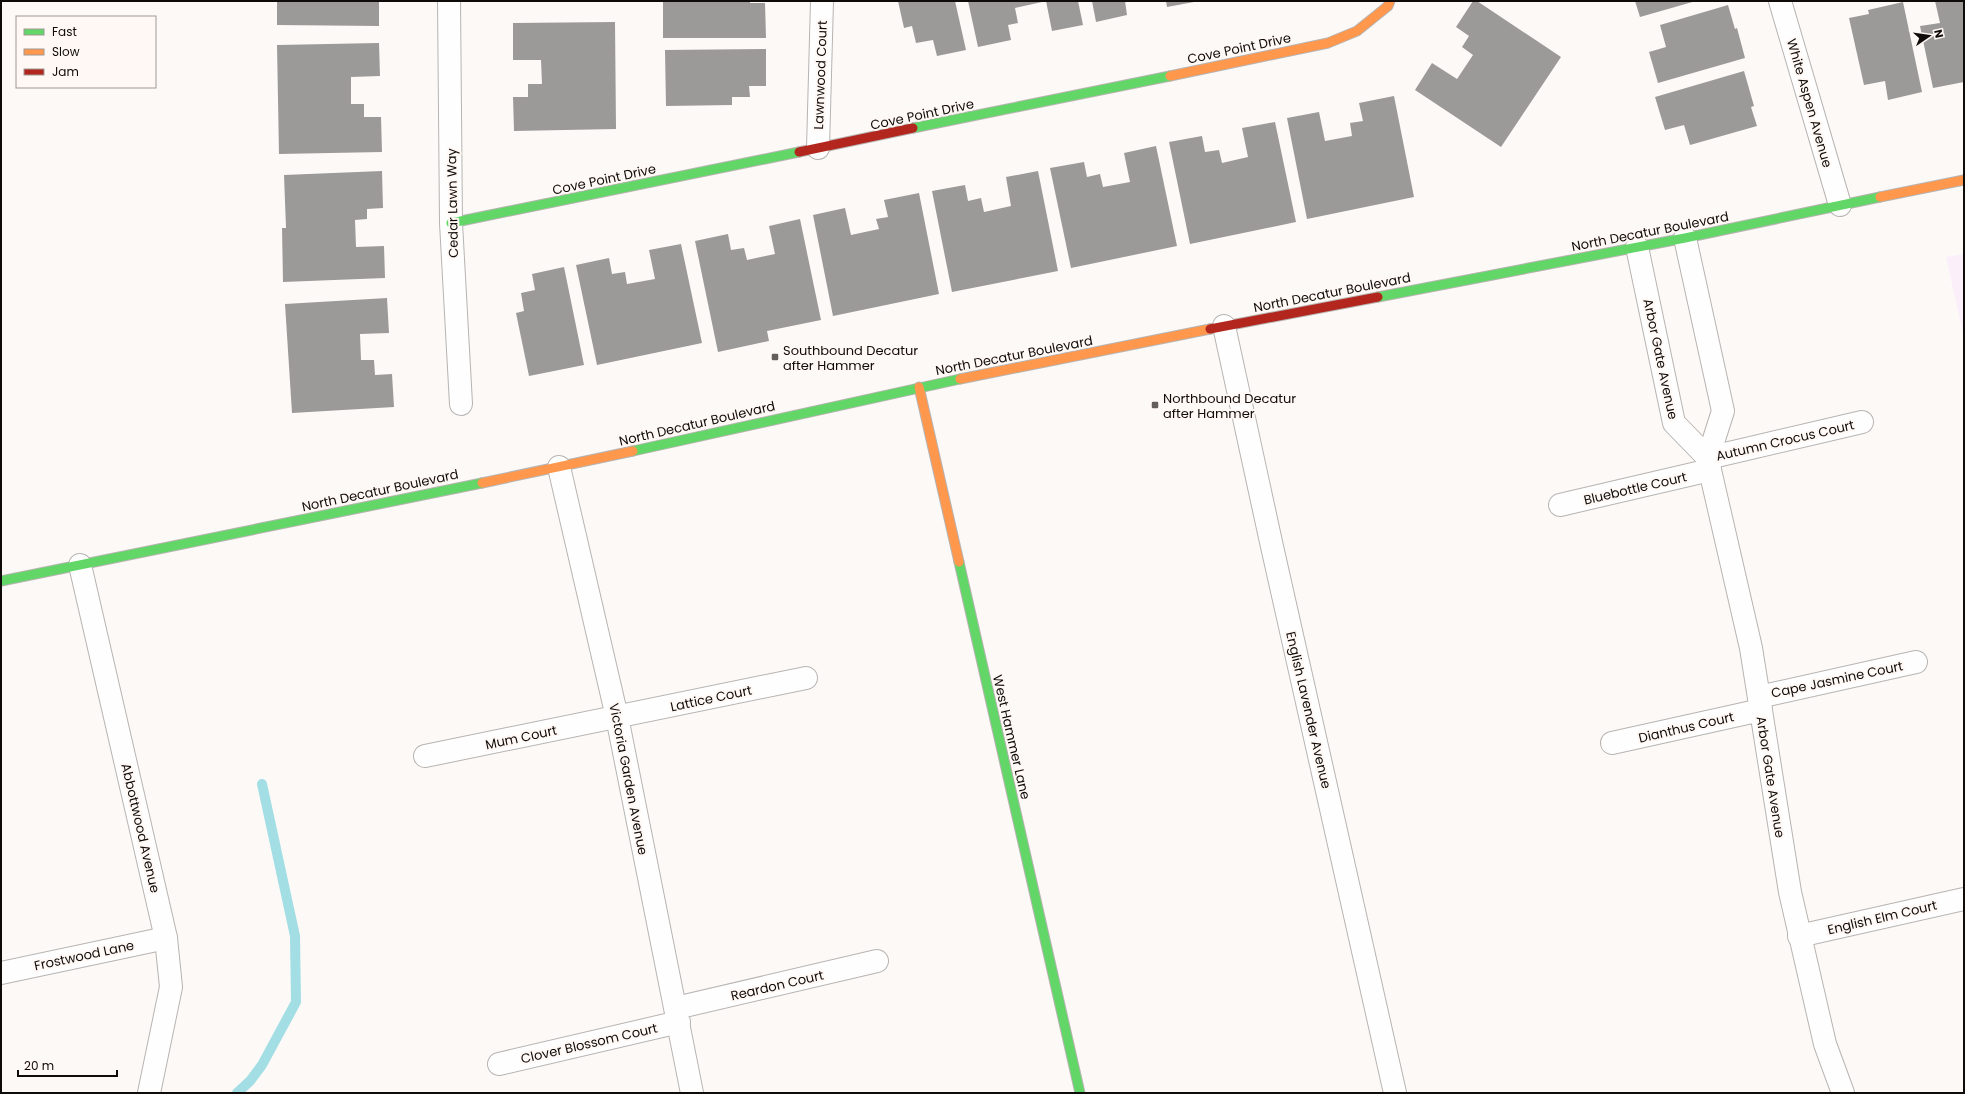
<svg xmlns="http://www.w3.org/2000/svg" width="1965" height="1094" font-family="Poppins,sans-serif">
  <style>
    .commercial { fill: #fbf0fa }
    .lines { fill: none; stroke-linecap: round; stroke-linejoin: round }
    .stream { stroke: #a3dee4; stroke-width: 10 }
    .building { fill: #9c9a98 }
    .street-casing { stroke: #b7b4b2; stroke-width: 24 }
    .fast-casing { stroke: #b7b4b2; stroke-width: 11 }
    .slow-casing { stroke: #b7b4b2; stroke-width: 11 }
    .jam-casing { stroke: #b7b4b2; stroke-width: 11 }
    .street { stroke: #fffefe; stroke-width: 22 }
    .fast { stroke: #63d668; stroke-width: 9 }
    .slow { stroke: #ff974d; stroke-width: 9 }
    .jam { stroke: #b3261e; stroke-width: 9 }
    .poi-dot { fill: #625e5c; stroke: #fff8f4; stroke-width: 1.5 }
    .labels { text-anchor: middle; stroke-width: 4; stroke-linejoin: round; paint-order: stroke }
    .street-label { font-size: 13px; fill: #0f0b09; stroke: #fff8f4 }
    .poi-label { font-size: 13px; fill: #0f0b09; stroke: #fff8f4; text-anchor: start }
  </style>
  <rect width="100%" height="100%" fill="#fcf9f7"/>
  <path class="commercial" d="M 1964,254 L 1964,338 L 1946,257 Z"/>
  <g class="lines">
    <path class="stream" d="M 237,1093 L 250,1081 L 262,1065 L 296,1002 L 295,936 L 262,784"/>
  </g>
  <g class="building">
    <path d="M 277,1 L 379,1 L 379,26 L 277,25 Z"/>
    <path d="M 663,1 L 750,1 L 750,3 L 765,3 L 766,38 L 663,38 Z"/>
    <path d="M 898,1 L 955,1 L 966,50 L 937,56 L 933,40 L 916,43 L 912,26 L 904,28 Z"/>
    <path d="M 968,1 L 1042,1 L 1042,2 L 1015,8 L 1018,23 L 1008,25 L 1011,40 L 978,47 Z"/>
    <path d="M 1046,1 L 1078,1 L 1083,25 L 1052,31 Z"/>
    <path d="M 1092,1 L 1125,1 L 1127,15 L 1096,22 Z"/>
    <path d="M 1166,1 L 1194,1 L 1194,2 L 1167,7 Z"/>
    <path d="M 1473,1 L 1477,1 L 1561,57 L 1501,147 L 1415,90 L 1432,63 L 1457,79 L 1473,55 L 1462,47 L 1469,36 L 1456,27 Z"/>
    <path d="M 1635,1 L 1696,1 L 1640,17 Z"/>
    <path d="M 1935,1 L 1964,1 L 1964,82 L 1933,88 L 1920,26 L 1940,23 Z"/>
    <path d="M 1903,2 L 1922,92 L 1888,100 L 1885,81 L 1864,85 L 1849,18 L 1869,14 L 1868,10 Z"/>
    <path d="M 1728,5 L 1735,29 L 1737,28 L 1745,58 L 1658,83 L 1649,52 L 1666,47 L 1660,25 Z"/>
    <path d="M 615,22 L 616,129 L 514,131 L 513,97 L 528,97 L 528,84 L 542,84 L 541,60 L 513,60 L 513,23 Z"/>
    <path d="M 379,43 L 380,76 L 351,77 L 351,104 L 364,104 L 364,117 L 381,117 L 382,152 L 279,154 L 277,45 Z"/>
    <path d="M 766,49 L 766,86 L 749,86 L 750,97 L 732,97 L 732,105 L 666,106 L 665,50 Z"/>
    <path d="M 1744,71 L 1754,106 L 1751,107 L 1757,126 L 1690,145 L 1684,125 L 1665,130 L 1655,97 Z"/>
    <path d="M 1394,96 L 1414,197 L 1307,219 L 1287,118 L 1319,112 L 1325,141 L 1352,136 L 1350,123 L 1363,121 L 1359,103 Z"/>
    <path d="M 1275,122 L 1296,222 L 1190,244 L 1169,142 L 1202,136 L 1205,152 L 1219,150 L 1222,163 L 1248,157 L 1242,128 Z"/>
    <path d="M 1156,146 L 1177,246 L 1071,268 L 1050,168 L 1084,162 L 1087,177 L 1100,174 L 1103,187 L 1130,182 L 1124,153 Z"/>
    <path d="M 382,171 L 383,208 L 367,209 L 367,219 L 355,220 L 356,247 L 384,246 L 385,278 L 283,282 L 282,228 L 286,228 L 284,175 Z"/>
    <path d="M 1038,171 L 1058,271 L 952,292 L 932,191 L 965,185 L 968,201 L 981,198 L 984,212 L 1011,206 L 1006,177 Z"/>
    <path d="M 919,193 L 939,294 L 833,316 L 813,215 L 845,208 L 851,235 L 879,229 L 876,219 L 888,217 L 884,200 Z"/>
    <path d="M 800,219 L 821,320 L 767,331 L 769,341 L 718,352 L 695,241 L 728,234 L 731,250 L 744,248 L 747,260 L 775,254 L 769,226 Z"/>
    <path d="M 681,244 L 702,343 L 597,365 L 576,265 L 609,258 L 612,274 L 625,272 L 627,284 L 655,279 L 649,250 Z"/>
    <path d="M 564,267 L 584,365 L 529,376 L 516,313 L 524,311 L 521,293 L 535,290 L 532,274 Z"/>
    <path d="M 387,298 L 389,333 L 360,334 L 361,360 L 374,360 L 375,375 L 392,374 L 394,407 L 292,413 L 285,304 Z"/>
  </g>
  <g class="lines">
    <defs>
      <g id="street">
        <path d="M 449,1 L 451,223 L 461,404"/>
        <path d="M 1780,1 L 1840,205"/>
        <path d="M 818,148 L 822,1"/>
        <path d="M 1685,238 L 1723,411 L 1708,458 L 1710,470 L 1751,648 L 1790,892 L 1825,1044 L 1843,1093"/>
        <path d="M 1637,247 L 1674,423 L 1708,458"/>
        <path d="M 1224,326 L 1271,542 L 1395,1093"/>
        <path d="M 1708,458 L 1862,422"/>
        <path d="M 559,467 L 617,717 L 692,1093"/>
        <path d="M 1560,505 L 1710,470"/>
        <path d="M 80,565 L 166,938 L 171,987 L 149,1093"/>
        <path d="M 1759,697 L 1916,662"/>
        <path d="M 1612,743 L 1761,710"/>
        <path d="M 425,756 L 806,678"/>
        <path d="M 1799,936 L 1964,899"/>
        <path d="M 1,973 L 166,938"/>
        <path d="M 676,1008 L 877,961"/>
        <path d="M 499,1064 L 679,1022"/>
      </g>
      <g id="fast">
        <path d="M 913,128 L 1170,76"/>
        <path d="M 451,223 L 799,152"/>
        <path d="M 1378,297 L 1685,238 L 1880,197"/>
        <path d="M 633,451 L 960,379"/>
        <path d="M 959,562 L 1080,1093"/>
        <path d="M 1,581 L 482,483"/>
      </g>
      <g id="slow">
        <path d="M 1170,76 L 1328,43 L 1357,31 L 1388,6 L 1390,1"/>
        <path d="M 1880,197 L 1964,180"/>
        <path d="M 960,379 L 1210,329"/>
        <path d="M 919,387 L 959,562"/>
        <path d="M 482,483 L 633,451"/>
      </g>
      <g id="jam">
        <path d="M 799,152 L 913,128"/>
        <path d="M 1210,329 L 1378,297"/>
      </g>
    </defs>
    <use href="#street" class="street-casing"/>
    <use href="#fast" class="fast-casing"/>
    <use href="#slow" class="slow-casing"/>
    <use href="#jam" class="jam-casing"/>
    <use href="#street" class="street"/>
    <use href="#fast" class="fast"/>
    <use href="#slow" class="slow"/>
    <use href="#jam" class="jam"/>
  </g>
  <g class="poi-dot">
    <rect x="771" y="353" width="8" height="8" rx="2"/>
    <rect x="1151" y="401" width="8" height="8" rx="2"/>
  </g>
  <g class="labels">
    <g class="street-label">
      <text transform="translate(1239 48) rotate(-12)" y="5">Cove Point Drive</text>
      <text transform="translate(820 75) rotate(-88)" y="5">Lawnwood Court</text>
      <text transform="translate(1810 103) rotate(74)" y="5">White Aspen Avenue</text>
      <text transform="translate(922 114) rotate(-12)" y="5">Cove Point Drive</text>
      <text transform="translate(604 179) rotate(-12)" y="5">Cove Point Drive</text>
      <text transform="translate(452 203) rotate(-91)" y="5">Cedar Lawn Way</text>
      <text transform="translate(1650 231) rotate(-11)" y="5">North Decatur Boulevard</text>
      <text transform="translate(1332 292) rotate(-11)" y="5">North Decatur Boulevard</text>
      <text transform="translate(1014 355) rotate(-11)" y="5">North Decatur Boulevard</text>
      <text transform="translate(1661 359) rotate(78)" y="5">Arbor Gate Avenue</text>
      <text transform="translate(697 423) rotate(-13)" y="5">North Decatur Boulevard</text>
      <text transform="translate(1785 440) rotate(-13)" y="5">Autumn Crocus Court</text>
      <text transform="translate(1635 488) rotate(-13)" y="5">Bluebottle Court</text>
      <text transform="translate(380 490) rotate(-12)" y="5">North Decatur Boulevard</text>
      <text transform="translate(1837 679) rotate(-12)" y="5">Cape Jasmine Court</text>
      <text transform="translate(711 698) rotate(-12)" y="5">Lattice Court</text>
      <text transform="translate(1309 710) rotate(77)" y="5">English Lavender Avenue</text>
      <text transform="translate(1686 727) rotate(-13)" y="5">Dianthus Court</text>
      <text transform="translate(521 737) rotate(-12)" y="5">Mum Court</text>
      <text transform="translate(1012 737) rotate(77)" y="5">West Hammer Lane</text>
      <text transform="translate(1771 777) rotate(81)" y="5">Arbor Gate Avenue</text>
      <text transform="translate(629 779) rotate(79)" y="5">Victoria Garden Avenue</text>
      <text transform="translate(141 828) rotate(77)" y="5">Abbottwood Avenue</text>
      <text transform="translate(1882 917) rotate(-13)" y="5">English Elm Court</text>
      <text transform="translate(84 955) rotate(-12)" y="5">Frostwood Lane</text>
      <text transform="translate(777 985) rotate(-13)" y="5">Reardon Court</text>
      <text transform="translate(589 1043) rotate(-13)" y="5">Clover Blossom Court</text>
    </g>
    <g class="poi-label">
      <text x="783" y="355">Southbound Decatur<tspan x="783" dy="15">after Hammer</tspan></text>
      <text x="1163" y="403">Northbound Decatur<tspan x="1163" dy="15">after Hammer</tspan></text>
    </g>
  </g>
  <rect width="1965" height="1094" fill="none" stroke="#0f0b09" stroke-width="4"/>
  <rect x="16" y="16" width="140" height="72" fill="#fff8f4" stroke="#9f9996"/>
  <rect x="24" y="29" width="20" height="6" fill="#63d668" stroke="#9f9996"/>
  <text x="52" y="36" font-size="12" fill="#0f0b09">Fast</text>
  <rect x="24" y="49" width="20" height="6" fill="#ff974d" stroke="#9f9996"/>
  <text x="52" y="56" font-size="12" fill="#0f0b09">Slow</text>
  <rect x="24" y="69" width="20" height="6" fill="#b3261e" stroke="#9f9996"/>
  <text x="52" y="76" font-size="12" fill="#0f0b09">Jam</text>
  <g transform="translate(1929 36) rotate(77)" stroke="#fff8f4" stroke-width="3" paint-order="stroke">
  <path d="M0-3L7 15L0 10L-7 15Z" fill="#0f0b09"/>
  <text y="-6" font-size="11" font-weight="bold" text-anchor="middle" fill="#0f0b09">N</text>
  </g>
  <path d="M18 1070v6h99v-6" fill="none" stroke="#0f0b09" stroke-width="2"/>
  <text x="24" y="1070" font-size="12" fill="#0f0b09" stroke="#fff8f4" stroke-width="3" paint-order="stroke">20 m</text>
</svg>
